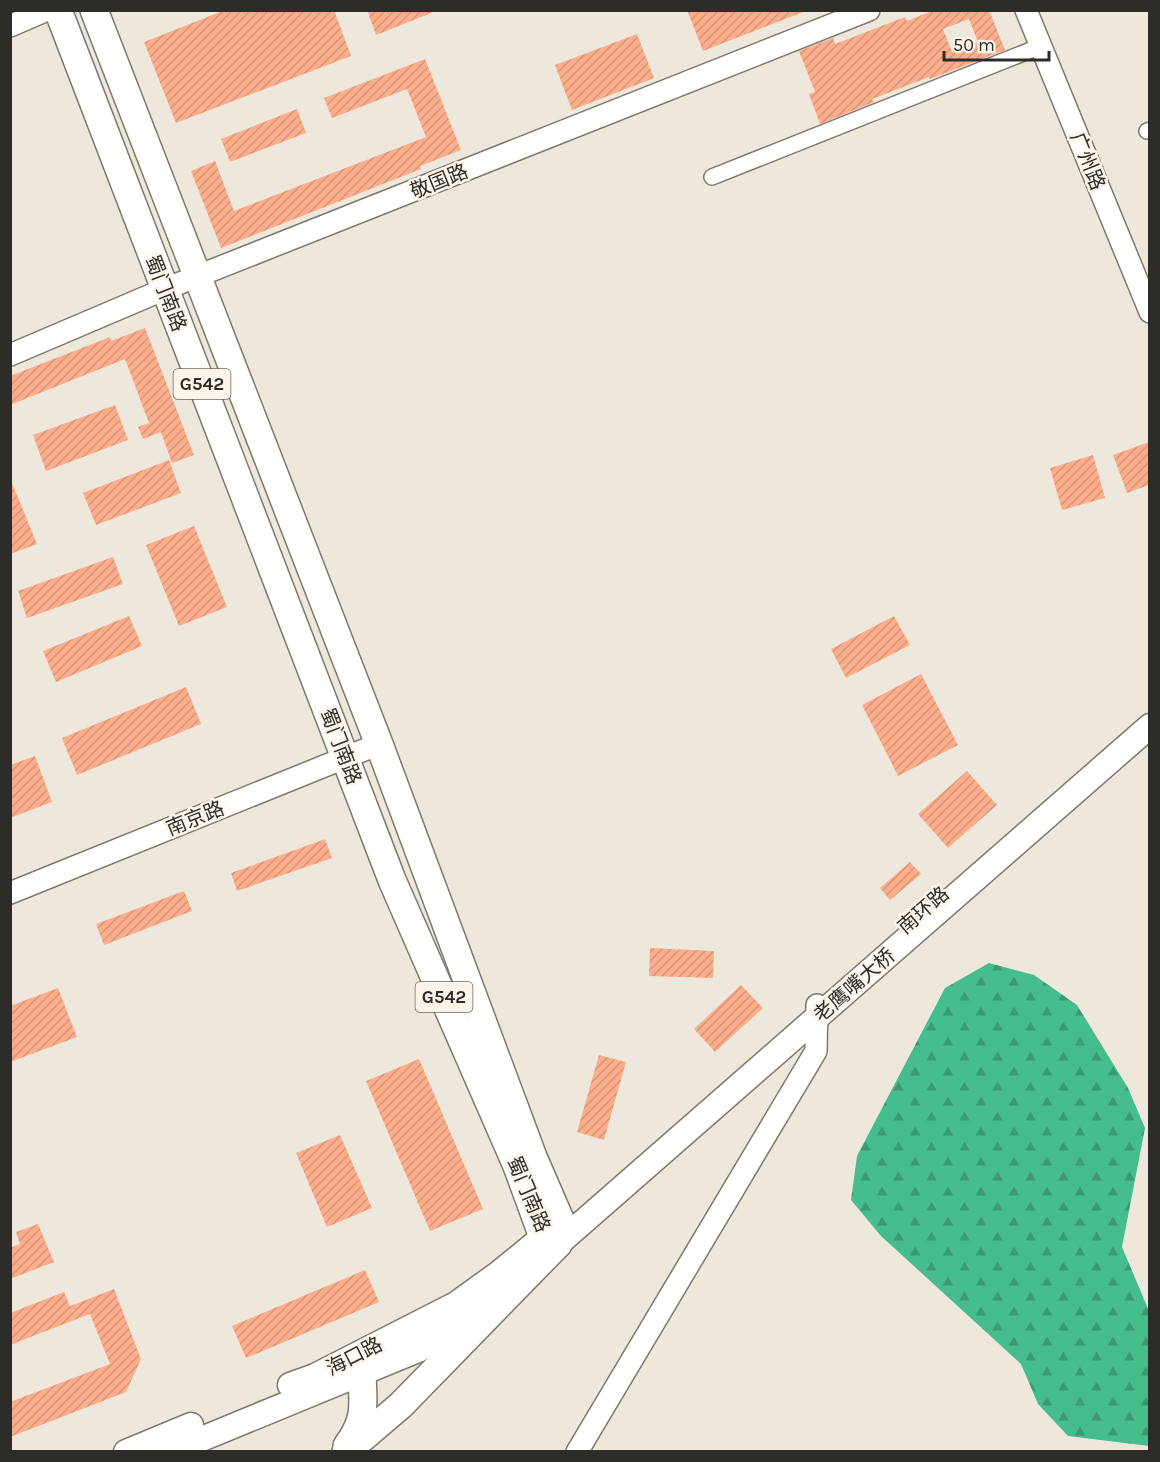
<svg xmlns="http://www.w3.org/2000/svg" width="1160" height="1462" font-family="Karla,'Noto Sans SC',sans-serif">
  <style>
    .forest { fill: url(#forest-firs) }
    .building { fill: url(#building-hatch); fill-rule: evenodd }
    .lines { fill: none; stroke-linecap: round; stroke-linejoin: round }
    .street-casing { stroke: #7e796e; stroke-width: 18 }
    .secondary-casing { stroke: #7e796e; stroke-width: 24 }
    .primary-casing { stroke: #7e796e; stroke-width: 27 }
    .highway-casing { stroke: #7e796e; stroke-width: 30 }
    .street { stroke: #fff; stroke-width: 15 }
    .secondary { stroke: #fff; stroke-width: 21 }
    .primary { stroke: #fff; stroke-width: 24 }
    .highway { stroke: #fff; stroke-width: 27 }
    .labels { text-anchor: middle; stroke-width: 5; stroke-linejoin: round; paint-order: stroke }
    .shield { fill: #fbf5e9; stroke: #6c6862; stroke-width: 1.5 }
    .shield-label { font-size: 18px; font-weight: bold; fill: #2e2c28 }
    .street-label { font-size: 20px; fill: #2e2c28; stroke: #fbf5e9 }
  </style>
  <defs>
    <pattern id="forest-firs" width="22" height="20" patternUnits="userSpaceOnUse" patternTransform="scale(1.5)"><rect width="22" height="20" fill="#46bd8c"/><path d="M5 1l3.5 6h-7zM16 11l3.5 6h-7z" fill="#3b9a72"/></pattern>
    <pattern id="building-hatch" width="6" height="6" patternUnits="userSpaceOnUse" patternTransform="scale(1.5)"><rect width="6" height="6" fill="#fcae8c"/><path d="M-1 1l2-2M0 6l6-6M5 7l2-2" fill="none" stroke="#d89679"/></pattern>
  </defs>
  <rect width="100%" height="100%" fill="#eee8dc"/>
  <path class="forest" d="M 989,963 L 1034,975 L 1077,1005 L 1128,1088 L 1145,1128 L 1122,1247 L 1149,1311 L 1149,1446 L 1068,1436 L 1038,1404 L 1021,1364 L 881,1236 L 851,1200 L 857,1156 L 945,988 Z"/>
  <g class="building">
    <path d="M 225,10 L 334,10 L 351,56 L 176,123 L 144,42 Z"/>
    <path d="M 367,10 L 436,10 L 436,11 L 376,35 Z"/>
    <path d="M 687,10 L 806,10 L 806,11 L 703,51 Z"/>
    <path d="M 934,10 L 989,10 L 1005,50 L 930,79 L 929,77 L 872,99 L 874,102 L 820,124 L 809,94 L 815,92 L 799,51 L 833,38 L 835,44 L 905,17 L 907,21 ZM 969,19 L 978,42 L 952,52 L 943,29 Z"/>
    <path d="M 637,34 L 654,78 L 572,110 L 555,65 Z"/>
    <path d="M 425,59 L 461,150 L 420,166 L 421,169 L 221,248 L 191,171 L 215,161 L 234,211 L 426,137 L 407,89 L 332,118 L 324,98 Z"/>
    <path d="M 297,109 L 306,133 L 230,162 L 221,139 Z"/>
    <path d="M 145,328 L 194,455 L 172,463 L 161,432 L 143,439 L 138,427 L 149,423 L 125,359 L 10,405 L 10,376 L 110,337 L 111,341 Z"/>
    <path d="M 115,405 L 128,440 L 46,471 L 33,435 Z"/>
    <path d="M 1149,442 L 1149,485 L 1127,493 L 1113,455 Z"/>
    <path d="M 1093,455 L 1105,498 L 1062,510 L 1050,468 Z"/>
    <path d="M 169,460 L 181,493 L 96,525 L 83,493 Z"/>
    <path d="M 10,478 L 37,544 L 10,554 Z"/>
    <path d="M 194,526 L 227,607 L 179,626 L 146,545 Z"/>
    <path d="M 113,557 L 123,584 L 27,618 L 18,591 Z"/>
    <path d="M 129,616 L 142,646 L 56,682 L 43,651 Z"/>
    <path d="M 894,616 L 910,645 L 846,678 L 831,649 Z"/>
    <path d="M 921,674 L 958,745 L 898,776 L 862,705 Z"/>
    <path d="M 186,687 L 201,724 L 77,775 L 62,738 Z"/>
    <path d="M 35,756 L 52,802 L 10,818 L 10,765 Z"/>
    <path d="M 967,771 L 997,805 L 948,848 L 918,814 Z"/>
    <path d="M 325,839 L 332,858 L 237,891 L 231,873 Z"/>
    <path d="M 910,862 L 921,874 L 890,900 L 880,888 Z"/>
    <path d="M 184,891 L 192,911 L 104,945 L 96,924 Z"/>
    <path d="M 650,948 L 714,951 L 713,978 L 649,976 Z"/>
    <path d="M 741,985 L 763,1008 L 715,1052 L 694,1029 Z"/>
    <path d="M 58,988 L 77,1037 L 10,1062 L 10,1006 Z"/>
    <path d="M 599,1055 L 626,1062 L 604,1140 L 577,1132 Z"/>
    <path d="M 419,1059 L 483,1209 L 430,1231 L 366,1081 Z"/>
    <path d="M 340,1135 L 372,1208 L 327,1227 L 296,1153 Z"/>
    <path d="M 38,1224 L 54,1262 L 10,1279 L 10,1248 L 20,1244 L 16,1232 Z"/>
    <path d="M 365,1270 L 379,1302 L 246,1358 L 232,1326 Z"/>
    <path d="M 114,1289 L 141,1359 L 126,1392 L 10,1437 L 10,1402 L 110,1364 L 90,1314 L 10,1345 L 10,1313 L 64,1292 L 70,1306 Z"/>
  </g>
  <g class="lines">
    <defs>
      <g id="street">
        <path d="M 1147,131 L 1150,130"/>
        <path d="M 712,177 L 1041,46"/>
      </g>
      <g id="secondary">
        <path d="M 1026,10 L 1150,312"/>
        <path d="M 10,26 L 47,10"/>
        <path d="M 10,355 L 165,289 L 869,10"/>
        <path d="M 10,893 L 379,744"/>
        <path d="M 577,1452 L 816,1051 L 817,1005"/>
      </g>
      <g id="primary">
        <path d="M 551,1250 L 1150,726"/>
        <path d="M 290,1385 L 315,1376 L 456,1304 L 499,1273 L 543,1237"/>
        <path d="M 126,1452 L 191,1425"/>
        <path d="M 170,1452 L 418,1350 L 469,1318 L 488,1304"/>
      </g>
      <g id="highway">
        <path d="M 58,10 L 392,880 L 517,1166 L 543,1237 L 558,1244"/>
        <path d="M 94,10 L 379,744 L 533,1157 L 562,1224 L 558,1244"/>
        <path d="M 347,1446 C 367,1419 363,1405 362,1374"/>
        <path d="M 346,1452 L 401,1405 L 558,1244"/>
      </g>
    </defs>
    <use href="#street" class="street-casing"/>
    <use href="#secondary" class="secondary-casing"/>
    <use href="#primary" class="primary-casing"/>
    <use href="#highway" class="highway-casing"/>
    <use href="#street" class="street"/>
    <use href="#secondary" class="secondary"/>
    <use href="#primary" class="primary"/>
    <use href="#highway" class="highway"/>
  </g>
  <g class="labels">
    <g class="shield">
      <rect x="173.5" y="369" width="57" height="30" rx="4.5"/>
      <rect x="415.5" y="982" width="57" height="30" rx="4.5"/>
    </g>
    <g class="shield-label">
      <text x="202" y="390">G542</text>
      <text x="444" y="1003">G542</text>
    </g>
    <g class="street-label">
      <text transform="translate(1088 161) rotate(68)" y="7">广州路</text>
      <text transform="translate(439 181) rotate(-22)" y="7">敬国路</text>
      <text transform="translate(166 293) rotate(69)" y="7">蜀门南路</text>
      <text transform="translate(341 746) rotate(69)" y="7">蜀门南路</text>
      <text transform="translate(195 818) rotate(-22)" y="7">南京路</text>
      <text transform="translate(923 910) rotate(-41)" y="7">南环路</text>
      <text transform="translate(854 985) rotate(-41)" y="7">老鹰嘴大桥</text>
      <text transform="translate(529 1194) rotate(67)" y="7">蜀门南路</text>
      <text transform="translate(354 1356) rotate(-27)" y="7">海口路</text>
    </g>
  </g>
  <rect width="1160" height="1462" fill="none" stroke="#2e2c28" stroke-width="24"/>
  <path d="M944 51v9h105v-9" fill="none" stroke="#2e2c28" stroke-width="3"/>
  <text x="953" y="51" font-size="18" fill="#2e2c28" stroke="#fbf5e9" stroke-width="4.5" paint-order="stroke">50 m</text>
</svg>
